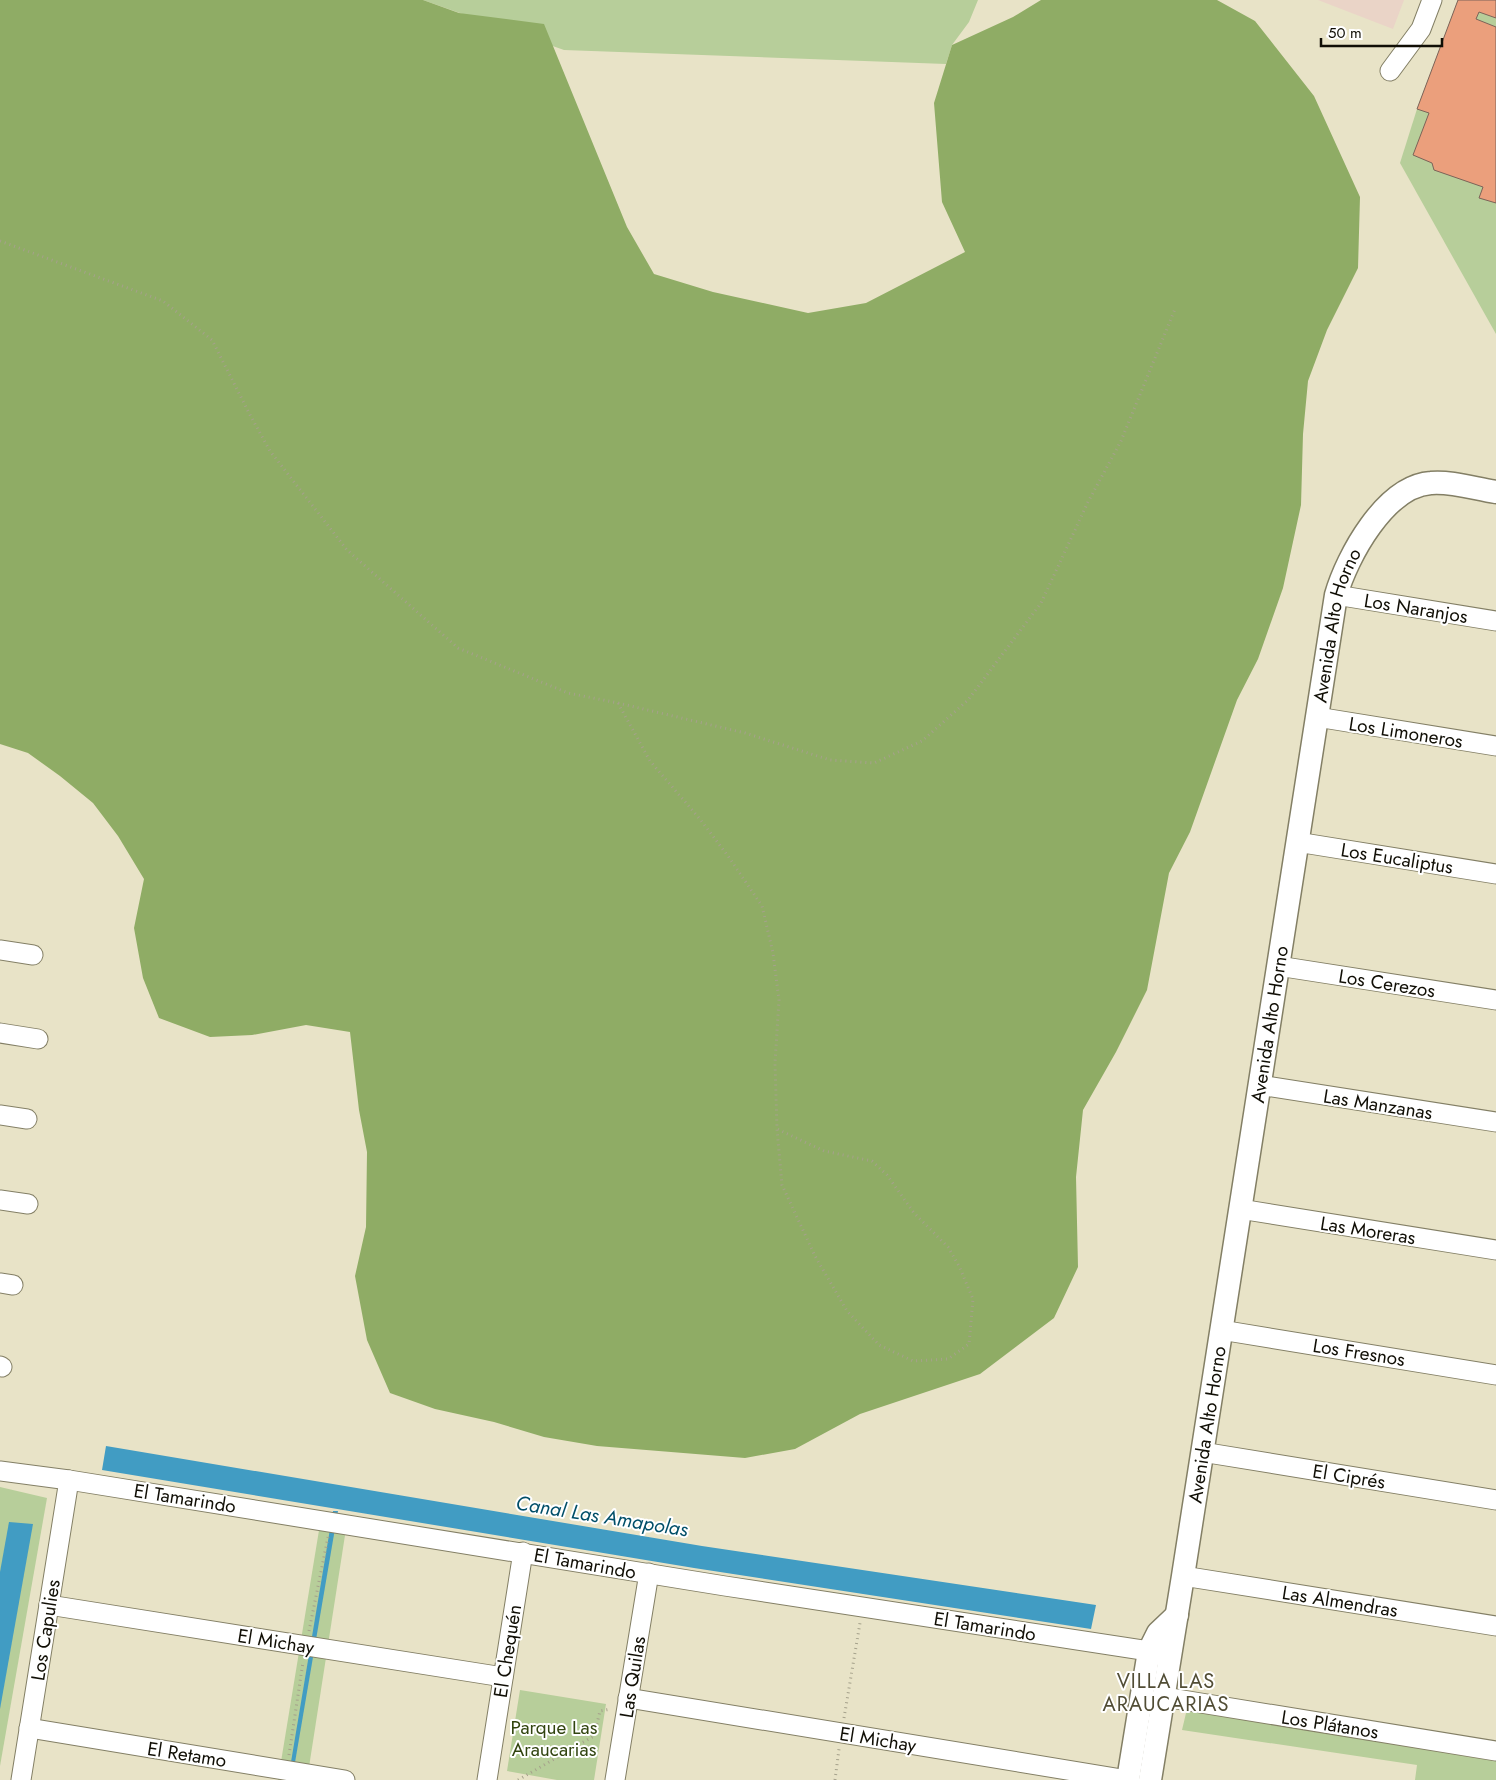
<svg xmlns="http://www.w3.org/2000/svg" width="1496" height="1780" font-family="Jost,sans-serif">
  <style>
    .education { fill: #ead4c7 }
    .green { fill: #b7ce9a }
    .forest { fill: #8fac65 }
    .water { fill: #419cc3 }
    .building { fill: #eb9f7c; stroke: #7c6358 }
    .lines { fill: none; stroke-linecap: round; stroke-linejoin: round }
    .minor-casing { stroke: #837f65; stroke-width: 21 }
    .tertiary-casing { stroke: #837f65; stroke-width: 25 }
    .path { stroke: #a5a18b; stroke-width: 3; stroke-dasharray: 1 4; stroke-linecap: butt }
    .minor { stroke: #fff; stroke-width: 19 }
    .tertiary { stroke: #fff; stroke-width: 22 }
    .labels { text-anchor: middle; stroke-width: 4; stroke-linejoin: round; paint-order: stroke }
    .street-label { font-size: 19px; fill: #100e05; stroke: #fff }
    .park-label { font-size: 19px; fill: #31440f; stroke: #fff }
    .water-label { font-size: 20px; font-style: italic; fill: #004e68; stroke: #fff }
    .neighbourhood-label { font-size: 20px; letter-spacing: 1px; fill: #514d35; stroke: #fff }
  </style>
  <rect width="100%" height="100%" fill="#e8e3c7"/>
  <path class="education" d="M 1318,0 L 1404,0 L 1393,29 Z"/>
  <g class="green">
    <path d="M 423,0 L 978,0 L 969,22 L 952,45 L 946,64 L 564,50 Z"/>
    <path d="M 1458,0 L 1496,0 L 1496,334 L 1400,163 L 1417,109 Z"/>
    <path d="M 0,1487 L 47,1498 L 0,1766 Z"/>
    <path d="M 322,1512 L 348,1516 L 307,1780 L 278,1780 Z"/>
    <path d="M 520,1690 L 606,1704 L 594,1780 L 557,1780 L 507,1771 Z"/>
    <path d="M 1187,1709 L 1496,1761 L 1496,1780 L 1415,1780 L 1417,1765 L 1182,1730 Z"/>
  </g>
  <path class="forest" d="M 0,0 L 423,0 L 459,13 L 544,24 L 627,227 L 654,274 L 713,292 L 808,313 L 866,303 L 965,252 L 942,202 L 934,103 L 952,45 L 1013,17 L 1041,0 L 1217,0 L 1255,21 L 1314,96 L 1360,197 L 1358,268 L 1327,330 L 1308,381 L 1303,434 L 1301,505 L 1283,588 L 1258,659 L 1237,700 L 1190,832 L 1169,873 L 1147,990 L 1116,1052 L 1083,1110 L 1076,1177 L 1078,1267 L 1054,1318 L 980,1374 L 860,1414 L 795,1449 L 745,1458 L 597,1446 L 544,1437 L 494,1422 L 435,1409 L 390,1393 L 367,1340 L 355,1276 L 366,1227 L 367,1152 L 359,1110 L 350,1032 L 306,1025 L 252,1035 L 210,1037 L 159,1018 L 143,978 L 134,928 L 144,879 L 118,836 L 93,803 L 60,776 L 28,753 L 0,744 Z"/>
  <g class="water">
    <path d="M 106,1446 L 702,1546 L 1096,1605 L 1091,1629 L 694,1568 L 102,1470 Z"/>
    <path d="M 333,1511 L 338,1511 L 292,1780 L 288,1780 Z"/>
    <path d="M 9,1522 L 33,1524 L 0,1709 L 0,1572 Z"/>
  </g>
  <path class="building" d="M 1458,0 L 1496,0 L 1496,18 L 1479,12 L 1476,19 L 1496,27 L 1496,203 L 1479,198 L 1483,187 L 1434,170 L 1432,163 L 1413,155 L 1429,113 L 1417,109 Z"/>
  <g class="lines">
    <defs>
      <g id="minor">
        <path d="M 1390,71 L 1421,29 L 1432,0"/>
        <path d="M 1336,595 L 1496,621"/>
        <path d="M 1317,717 L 1496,746"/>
        <path d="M 1297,842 L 1496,874"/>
        <path d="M 0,950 L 33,955"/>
        <path d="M 1278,966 L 1496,1000"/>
        <path d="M 0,1033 L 38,1039"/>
        <path d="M 1259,1085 L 1496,1122"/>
        <path d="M 0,1115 L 27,1119"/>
        <path d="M 0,1200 L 28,1204"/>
        <path d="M 1240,1209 L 1496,1250"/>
        <path d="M 0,1283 L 13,1285"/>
        <path d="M 1221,1330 L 1496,1375"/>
        <path d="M 0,1366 L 2,1367"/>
        <path d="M 1202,1452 L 1496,1500"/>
        <path d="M 0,1471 L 69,1480 L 725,1586 L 1162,1653"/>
        <path d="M 1183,1576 L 1496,1626"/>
        <path d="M 49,1605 L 503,1677"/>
        <path d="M 1164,1697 L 1496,1751"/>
        <path d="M 628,1698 L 1128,1780"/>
        <path d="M 29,1728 L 345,1780"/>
        <path d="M 21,1780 L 69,1480"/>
        <path d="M 487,1780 L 523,1552"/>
        <path d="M 615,1780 L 649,1573"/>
      </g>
      <g id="tertiary">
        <path d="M 1128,1780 L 1149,1651 L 1158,1633 L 1177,1615"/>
        <path id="s1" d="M 1150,1780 L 1183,1576 L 1336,595 C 1347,557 1385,486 1431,483 C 1451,481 1476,489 1496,492"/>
      </g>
    </defs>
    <use href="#minor" class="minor-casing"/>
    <use href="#tertiary" class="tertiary-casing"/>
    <g class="path">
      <path d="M 0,241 L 163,301 L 212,340 L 249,413 L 270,451 L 347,550 L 458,648 L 568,693 L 618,703 L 745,733 L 830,760 L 874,763 L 922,741 L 968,700 L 1041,603 L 1088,502 L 1121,441 L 1175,309"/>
      <path d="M 618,703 L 650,761 L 699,818 L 728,856 L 762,906 L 773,953 L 779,1000 L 775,1063 L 777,1129 L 782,1185 L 815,1256 L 847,1311 L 879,1345 L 913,1361 L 948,1359 L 969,1344 L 973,1299 L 959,1266 L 948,1247 L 914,1213 L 887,1175 L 872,1161 L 824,1151 L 777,1129"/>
      <path d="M 309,1631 L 328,1537"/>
      <path d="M 844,1718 L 860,1623"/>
      <path d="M 289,1755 L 303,1662"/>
      <path d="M 518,1780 L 594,1736 L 600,1711 L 611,1709"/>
      <path d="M 835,1780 L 839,1749"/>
    </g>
    <use href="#minor" class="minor"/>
    <use href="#tertiary" class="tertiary"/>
  </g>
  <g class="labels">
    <g class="street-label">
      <text transform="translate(1416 608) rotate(9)" y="7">Los Naranjos</text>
      <text dy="7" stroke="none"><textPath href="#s1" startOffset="1170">Avenida Alto Horno</textPath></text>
      <text transform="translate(1406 732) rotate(9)" y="7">Los Limoneros</text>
      <text transform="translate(1397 858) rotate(9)" y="7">Los Eucaliptus</text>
      <text transform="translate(1387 983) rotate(9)" y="7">Los Cerezos</text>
      <text dy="7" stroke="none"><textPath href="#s1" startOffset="765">Avenida Alto Horno</textPath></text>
      <text transform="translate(1378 1104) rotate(9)" y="7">Las Manzanas</text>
      <text transform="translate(1368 1230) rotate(9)" y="7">Las Moreras</text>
      <text transform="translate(1359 1352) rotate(9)" y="7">Los Fresnos</text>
      <text dy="7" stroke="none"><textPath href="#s1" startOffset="360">Avenida Alto Horno</textPath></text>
      <text transform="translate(1349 1476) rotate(9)" y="7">El Ciprés</text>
      <text transform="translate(185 1498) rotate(9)" y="7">El Tamarindo</text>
      <text transform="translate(585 1563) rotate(10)" y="7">El Tamarindo</text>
      <text transform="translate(1340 1601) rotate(9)" y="7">Las Almendras</text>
      <text transform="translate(985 1626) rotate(9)" y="7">El Tamarindo</text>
      <text transform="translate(45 1630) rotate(-81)" y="7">Los Capulies</text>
      <text transform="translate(276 1641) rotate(9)" y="7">El Michay</text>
      <text transform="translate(507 1651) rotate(-81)" y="7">El Chequén</text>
      <text transform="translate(632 1677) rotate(-81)" y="7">Las Quilas</text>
      <text transform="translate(1330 1724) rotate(9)" y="7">Los Plátanos</text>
      <text transform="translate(878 1739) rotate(9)" y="7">El Michay</text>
      <text transform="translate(187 1754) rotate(9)" y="7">El Retamo</text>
    </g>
    <g class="park-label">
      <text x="554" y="1734">Parque Las<tspan x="554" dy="22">Araucarias</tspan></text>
    </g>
    <g class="water-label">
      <text transform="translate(602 1516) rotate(9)" y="7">Canal Las Amapolas</text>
    </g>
    <g class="neighbourhood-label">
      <text x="1166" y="1688">VILLA LAS<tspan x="1166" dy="23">ARAUCARIAS</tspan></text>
    </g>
  </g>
  <path d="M1321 38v8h121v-8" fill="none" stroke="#100e05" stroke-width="2.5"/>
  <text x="1328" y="38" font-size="15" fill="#100e05" stroke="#ffffff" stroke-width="4" paint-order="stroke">50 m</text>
</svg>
